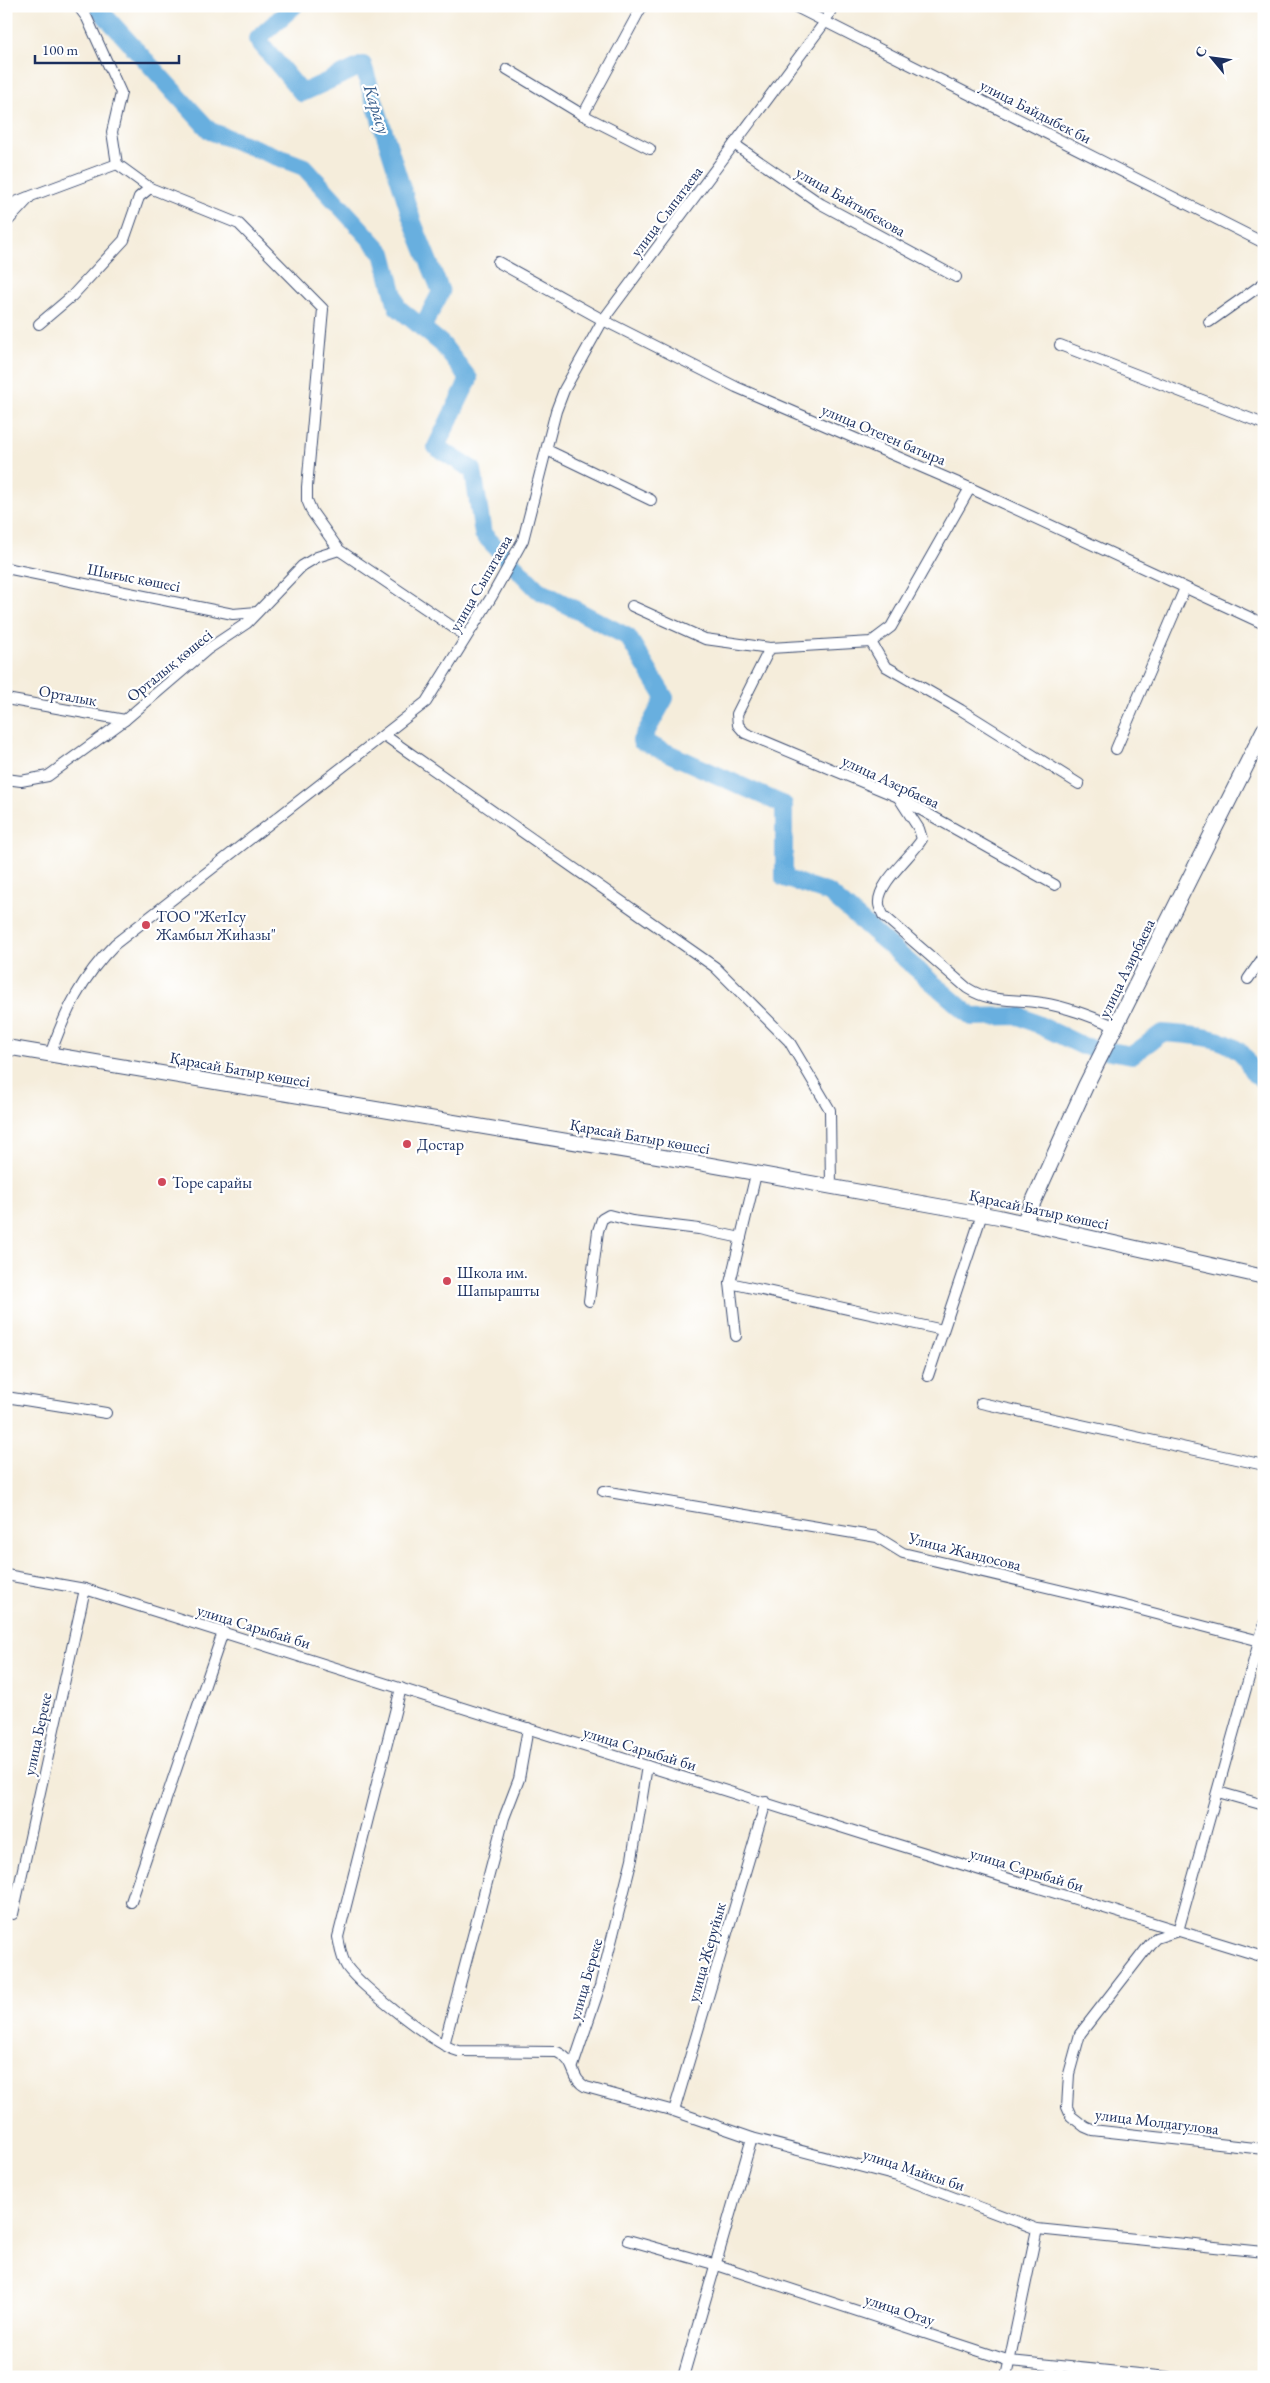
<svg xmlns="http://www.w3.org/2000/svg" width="1270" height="2383" font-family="'EB Garamond',serif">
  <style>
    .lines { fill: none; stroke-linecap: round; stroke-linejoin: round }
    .river { stroke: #68afdf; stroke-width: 18 }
    .minor-casing { stroke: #3c4c71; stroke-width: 12 }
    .secondary-casing { stroke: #3c4c71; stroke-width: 16 }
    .primary-casing { stroke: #3c4c71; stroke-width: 17 }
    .minor { stroke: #fff; stroke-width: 10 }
    .secondary { stroke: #fff; stroke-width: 14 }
    .primary { stroke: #fff; stroke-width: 15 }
    .poi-dot { fill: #d1495b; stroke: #fff; stroke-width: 2 }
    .labels { text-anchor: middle; stroke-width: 4.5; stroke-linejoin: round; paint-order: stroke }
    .street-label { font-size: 16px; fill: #1b2f5e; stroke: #fff }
    .poi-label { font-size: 16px; fill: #1b2f5e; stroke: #fff; text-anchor: start }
    .water-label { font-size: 18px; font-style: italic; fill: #365c8b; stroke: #fff }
  </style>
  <rect width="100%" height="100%" fill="#fff"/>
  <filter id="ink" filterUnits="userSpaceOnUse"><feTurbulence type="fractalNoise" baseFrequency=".02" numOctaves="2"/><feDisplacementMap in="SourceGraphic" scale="10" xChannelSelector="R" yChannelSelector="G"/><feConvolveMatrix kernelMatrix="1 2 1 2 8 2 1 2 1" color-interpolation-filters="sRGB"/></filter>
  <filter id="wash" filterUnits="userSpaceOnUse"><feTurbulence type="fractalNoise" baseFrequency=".0096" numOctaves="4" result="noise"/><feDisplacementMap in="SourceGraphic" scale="20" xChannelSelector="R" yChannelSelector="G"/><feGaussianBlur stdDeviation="1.12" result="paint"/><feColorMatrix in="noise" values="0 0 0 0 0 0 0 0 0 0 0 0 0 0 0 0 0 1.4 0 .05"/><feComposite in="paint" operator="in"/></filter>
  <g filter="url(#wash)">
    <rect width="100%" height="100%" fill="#f5eddb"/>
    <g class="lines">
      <g class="river">
        <path d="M 96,6 L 210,131 L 304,167 L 383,253 L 397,307 L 442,344 L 469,379 L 436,447 L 473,470 L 483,534 L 538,590 L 628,637 L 665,698 L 641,741 L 784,805 L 784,878 L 829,893 L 972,1017 L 1020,1016 L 1083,1046 L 1132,1055 L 1162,1033 C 1187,1035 1219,1035 1239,1051 C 1251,1060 1247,1073 1264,1080"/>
        <path d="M 294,6 L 257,39 L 302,93 L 363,65 L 412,220 L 441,292 L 422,328"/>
      </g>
    </g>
  </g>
  <g filter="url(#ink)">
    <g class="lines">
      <defs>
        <g id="minor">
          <path d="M 78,6 L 87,18 L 121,93 L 112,132 L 117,164 L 150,188 L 239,224 L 323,309 L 307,487 L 307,500 L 312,512 L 339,550 L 466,636"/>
          <path d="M 794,6 L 1264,243"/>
          <path d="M 507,69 L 583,115 L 650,149"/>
          <path d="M 583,115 L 642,6"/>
          <path d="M 734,144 L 821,204 L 956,277"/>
          <path d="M 6,206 L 28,197"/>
          <path d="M 6,223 L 31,196 L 117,164"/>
          <path d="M 498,262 L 603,320 L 736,387 L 970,488 L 1264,624"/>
          <path d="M 1209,322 L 1264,283"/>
          <path d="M 39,324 L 72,296 L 124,240 L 139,197 L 150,188"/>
          <path d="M 1060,345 L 1264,424"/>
          <path d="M 547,450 L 651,500"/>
          <path d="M 970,488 L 891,627 L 871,642 L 770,648 L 737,714 L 738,725 L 745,733 L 898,797 L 1055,885"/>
          <path d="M 6,568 L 233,614 L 257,612"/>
          <path d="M 632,606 L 705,639 L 770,648"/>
          <path d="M 871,642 L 885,666 L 961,710 L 1079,784"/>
          <path d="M 6,699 L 125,720"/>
          <path d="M 384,735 L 715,967 L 789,1041 L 830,1110 L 831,1187"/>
          <path d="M 1116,749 L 1185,588"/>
          <path d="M 6,779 L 21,781 L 48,776 L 125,720 L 208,649 L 247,623 L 302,566 L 317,557 L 339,550"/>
          <path d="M 899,798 L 919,829 L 922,839 C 912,856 877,883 879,904 C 879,907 882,912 883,915 L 967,988 C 992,1004 1014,998 1042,1003 C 1068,1007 1092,1017 1117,1027"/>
          <path d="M 1248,979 L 1264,956"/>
          <path d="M 50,1055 C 65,1012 82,977 115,944 L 426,702 L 492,596 L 523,540 L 556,411 L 564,390 L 603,320 L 825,22 L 833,6"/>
          <path d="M 730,1283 L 943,1330"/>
          <path d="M 589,1301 L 598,1231 L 602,1219 L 609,1215 L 632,1221 L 699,1229 L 741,1238"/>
          <path d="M 736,1336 L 730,1283 L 756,1174"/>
          <path d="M 928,1376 L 982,1214"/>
          <path d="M 6,1397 L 106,1413"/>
          <path d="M 981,1403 L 1264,1465"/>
          <path d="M 603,1491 L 877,1537 L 903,1553 L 1122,1605 L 1264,1642"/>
          <path d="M 6,1575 L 85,1589 L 863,1834 L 1264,1957"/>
          <path d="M 1264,1624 L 1178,1931 L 1156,1938 L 1150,1944 L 1080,2034 L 1069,2074 L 1067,2107 L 1071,2116 L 1085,2127 L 1092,2130 L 1264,2149"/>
          <path d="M 401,1688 L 338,1937 C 340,1947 341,1958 347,1967 C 362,1987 435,2045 458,2051 L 557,2052 C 578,2062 569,2078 586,2087 L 674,2111 L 752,2138 L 897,2176 L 1037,2229 L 1264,2252"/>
          <path d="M 1218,1792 L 1264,1805"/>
          <path d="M 131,1902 L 223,1632"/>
          <path d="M 13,1914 L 85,1589"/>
          <path d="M 444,2045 L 504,1818 L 519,1779 L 528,1728"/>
          <path d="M 573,2066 L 600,1986 L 632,1859 L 647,1766"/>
          <path d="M 674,2111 L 766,1802"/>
          <path d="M 628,2240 L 717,2265 L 1010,2361 L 1168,2377"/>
          <path d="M 683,2377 L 752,2138"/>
          <path d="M 1006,2377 L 1037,2229"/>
        </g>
        <path id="secondary" d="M 6,1047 L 705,1164 L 999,1217 L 1264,1277"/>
        <path id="primary" d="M 1024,1222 L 1086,1085 L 1264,730"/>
      </defs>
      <use href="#minor" class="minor-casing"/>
      <use href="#secondary" class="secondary-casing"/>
      <use href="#primary" class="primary-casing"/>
      <use href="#minor" class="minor"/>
      <use href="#secondary" class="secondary"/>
      <use href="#primary" class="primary"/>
    </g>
  </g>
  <g class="poi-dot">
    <circle cx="146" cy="925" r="5"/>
    <circle cx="407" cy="1144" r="5"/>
    <circle cx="162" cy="1182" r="5"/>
    <circle cx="447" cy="1281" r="5"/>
  </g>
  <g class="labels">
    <g class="street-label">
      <text transform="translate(1036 111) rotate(27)" y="6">улица Байдыбек би</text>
      <text transform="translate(851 201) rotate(30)" y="6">улица Байтыбекова</text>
      <text transform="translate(666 211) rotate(-53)" y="6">улица Сыпатаева</text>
      <text transform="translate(884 434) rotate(23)" y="6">улица Отеген батыра</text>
      <text transform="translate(134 577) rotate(11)" y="6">Шығыс көшесі</text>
      <text transform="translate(480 583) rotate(-60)" y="6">улица Сыпатаева</text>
      <text transform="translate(169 665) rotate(-39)" y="6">Орталық көшесі</text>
      <text transform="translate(68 695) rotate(10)" y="6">Орталык</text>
      <text transform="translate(891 781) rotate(25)" y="6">улица Азербаева</text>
      <text transform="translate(1126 968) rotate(-64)" y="6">улица Азирбаева</text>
      <text transform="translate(240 1069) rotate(10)" y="6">Қарасай Батыр көшесі</text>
      <text transform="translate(640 1136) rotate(10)" y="6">Қарасай Батыр көшесі</text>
      <text transform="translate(1039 1209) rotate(12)" y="6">Қарасай Батыр көшесі</text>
      <text transform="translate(965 1551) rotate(14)" y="6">Улица Жандосова</text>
      <text transform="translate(254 1626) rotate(17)" y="6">улица Сарыбай би</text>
      <text transform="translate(37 1734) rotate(-78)" y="6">улица Береке</text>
      <text transform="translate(640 1748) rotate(17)" y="6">улица Сарыбай би</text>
      <text transform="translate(1027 1869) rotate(17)" y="6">улица Сарыбай би</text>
      <text transform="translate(706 1952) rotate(-74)" y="6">улица Жеруйык</text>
      <text transform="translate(585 1979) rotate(-74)" y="6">улица Береке</text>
      <text transform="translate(1157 2121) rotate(7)" y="6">улица Молдагулова</text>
      <text transform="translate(914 2169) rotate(18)" y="6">улица Майкы би</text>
      <text transform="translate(900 2309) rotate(18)" y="6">улица Отау</text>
    </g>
    <g class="poi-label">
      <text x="156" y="922">ТОО "ЖетIсу<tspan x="156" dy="18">Жамбыл Жиhазы"</tspan></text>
      <text x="417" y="1150">Достар</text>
      <text x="172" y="1188">Торе сарайы</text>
      <text x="457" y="1278">Школа им.<tspan x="457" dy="18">Шапырашты</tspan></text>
    </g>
    <g class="water-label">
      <text transform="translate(377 109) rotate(72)" y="6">Карасу</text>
    </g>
  </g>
  <rect width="1270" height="2383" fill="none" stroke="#fff" stroke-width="25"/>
  <g transform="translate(1212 58) rotate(299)" stroke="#ffffff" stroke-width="4" paint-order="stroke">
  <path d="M0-4L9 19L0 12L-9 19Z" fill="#1b2f5e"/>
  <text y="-8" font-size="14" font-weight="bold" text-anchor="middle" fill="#1b2f5e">С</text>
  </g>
  <path d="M35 55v8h144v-8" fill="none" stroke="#1b2f5e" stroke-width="2.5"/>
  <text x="42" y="55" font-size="15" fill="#1b2f5e" stroke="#ffffff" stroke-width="4" paint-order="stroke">100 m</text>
</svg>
